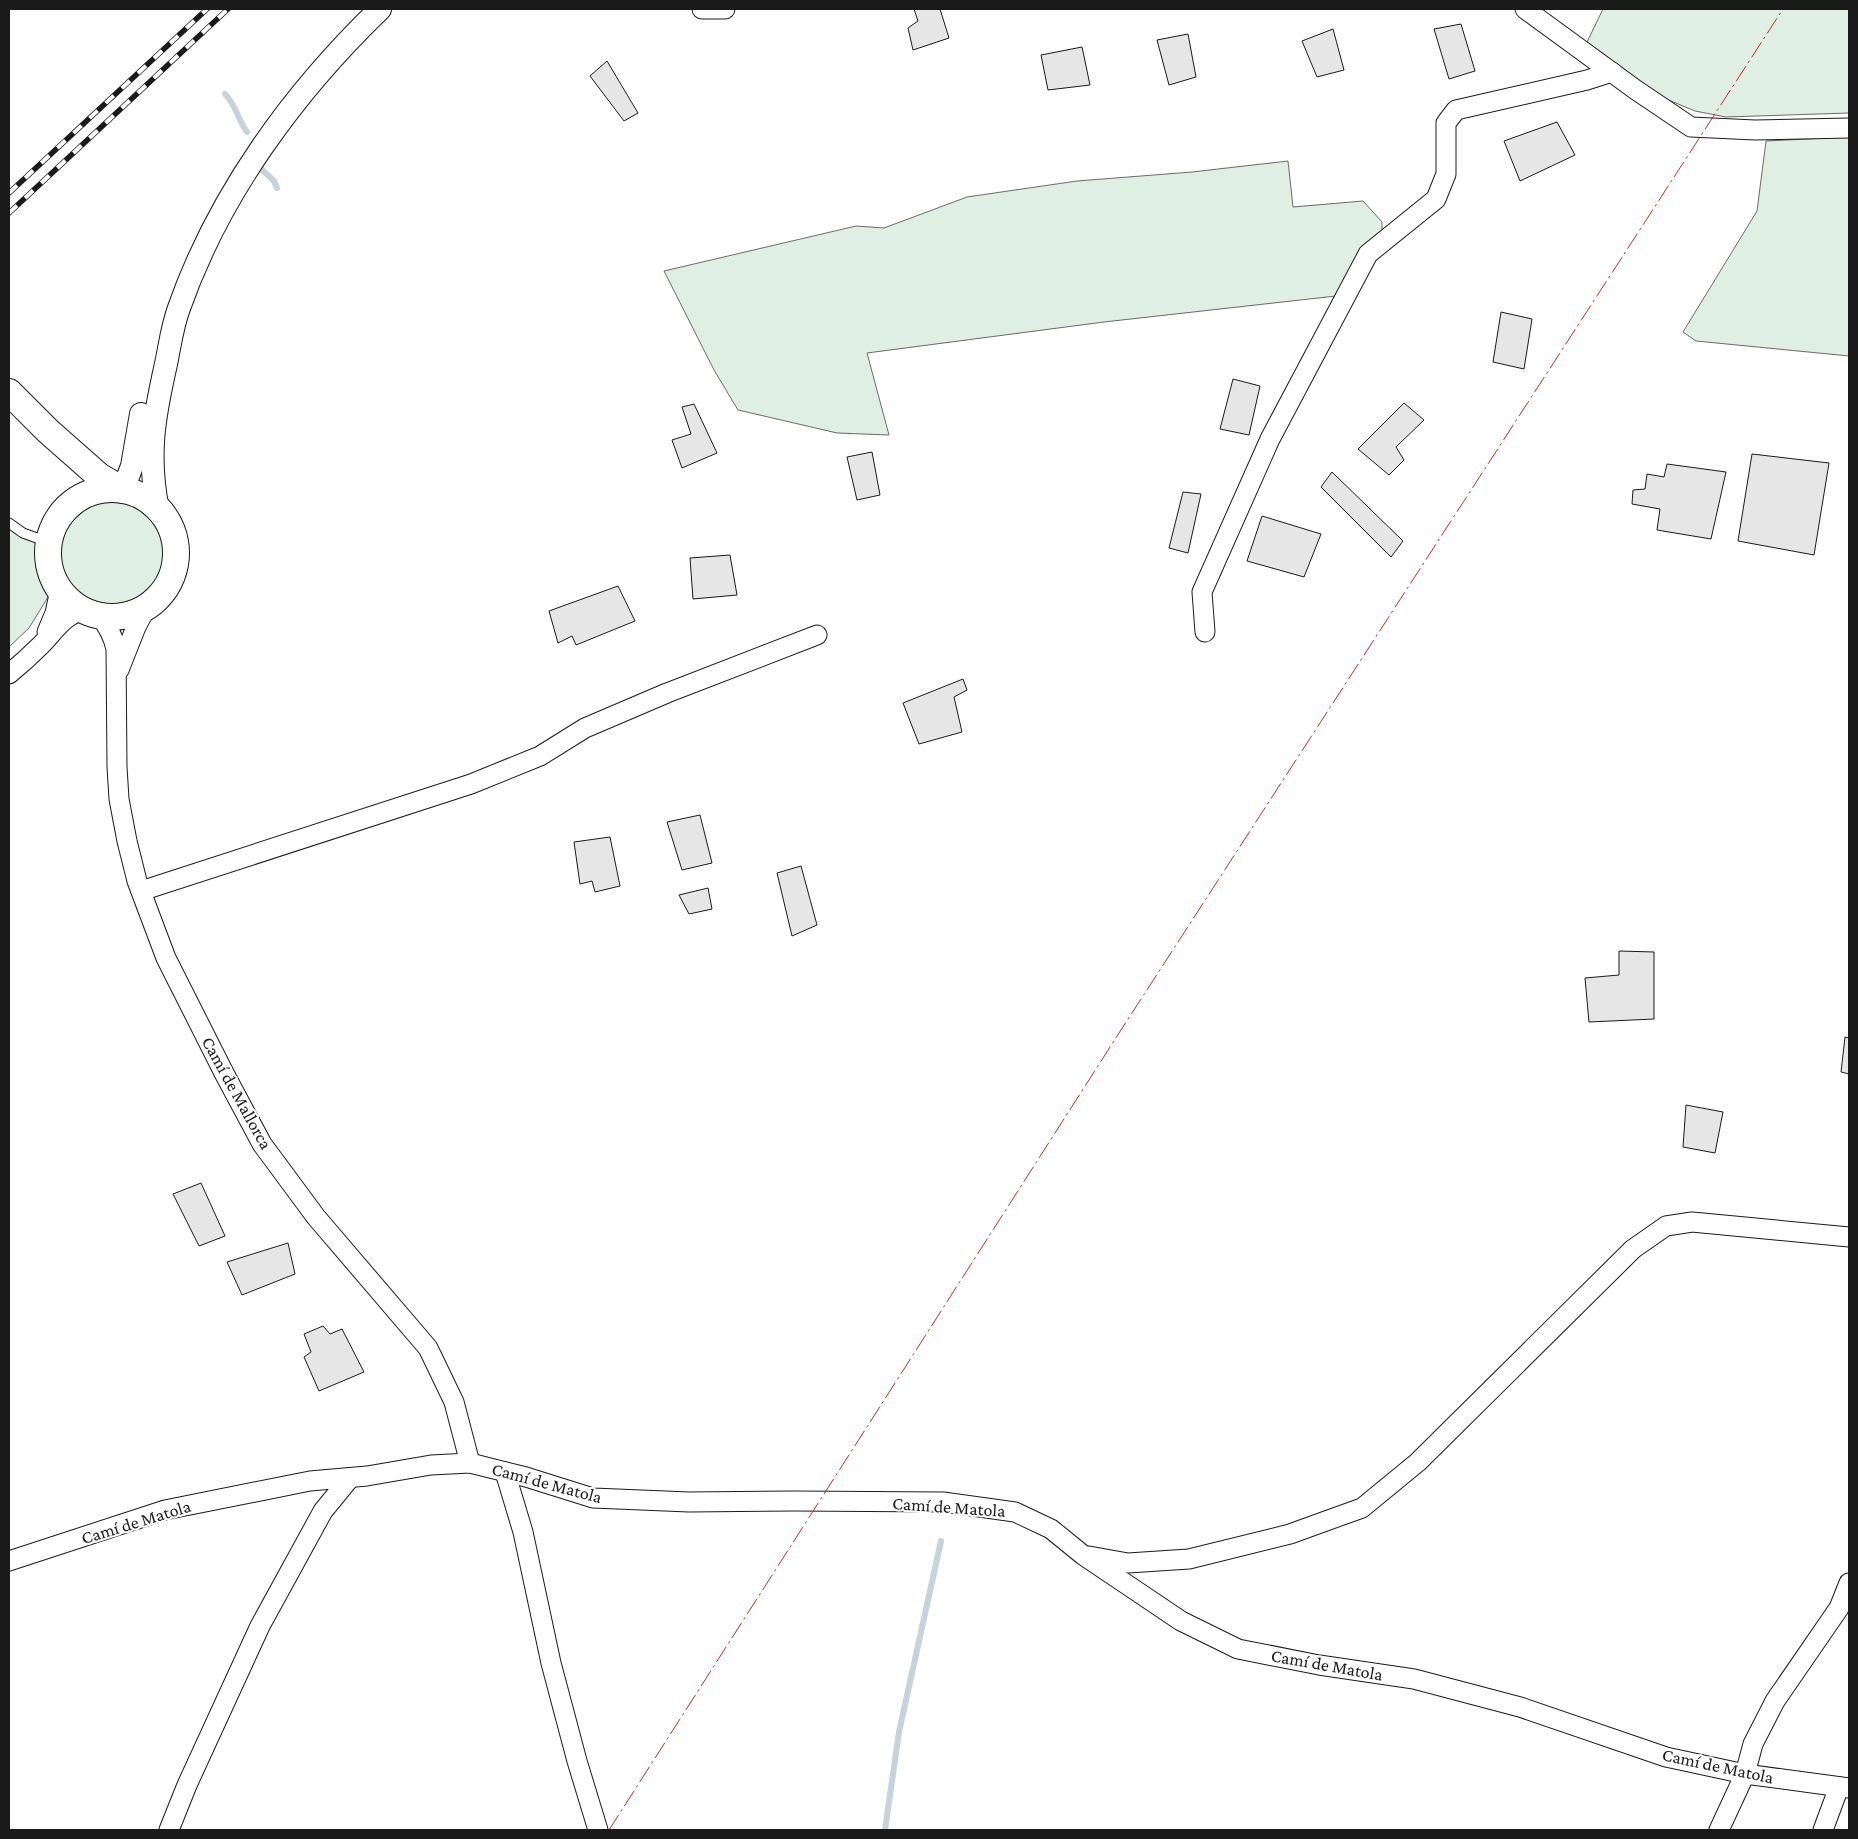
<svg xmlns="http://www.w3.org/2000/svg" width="1858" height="1839" font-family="'Crimson Pro',serif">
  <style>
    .green { fill: #e0efe3; stroke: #6a6a6a }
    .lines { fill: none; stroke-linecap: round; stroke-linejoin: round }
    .stream { stroke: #c6d2dc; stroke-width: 6 }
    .building { fill: #e6e6e6; stroke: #1a1a1a }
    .service-casing { stroke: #1a1a1a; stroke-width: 11 }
    .minor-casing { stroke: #1a1a1a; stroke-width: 21 }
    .tertiary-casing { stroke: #1a1a1a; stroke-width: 24 }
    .secondary-casing { stroke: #1a1a1a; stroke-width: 28 }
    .service { stroke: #fff; stroke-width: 9 }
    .minor { stroke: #fff; stroke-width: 19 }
    .tertiary { stroke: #fff; stroke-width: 22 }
    .secondary { stroke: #fff; stroke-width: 26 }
    .rail-casing { stroke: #1a1a1a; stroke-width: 5.5 }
    .rail { stroke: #fff; stroke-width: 4; stroke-dasharray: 11; stroke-linecap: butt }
    .power { stroke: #c62828; stroke-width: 1; stroke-dasharray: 18 4 2.5 4; stroke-linecap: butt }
    .labels { text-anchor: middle; stroke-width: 4; stroke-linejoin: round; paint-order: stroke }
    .street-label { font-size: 18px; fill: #1a1a1a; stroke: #fff }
  </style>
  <rect width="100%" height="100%" fill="#fff"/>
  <g class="green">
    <path d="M 1603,9 L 1849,9 L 1849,113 L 1726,117 L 1695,111 L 1659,96 L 1587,42 Z"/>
    <path d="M 1849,137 L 1849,356 L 1696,341 L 1683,332 L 1757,211 L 1766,141 Z"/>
    <path d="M 1288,161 L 1293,207 L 1363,201 L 1382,222 L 1382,237 L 1336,296 L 1104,322 L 867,353 L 889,435 L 837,433 L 738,410 L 714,370 L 664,271 L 856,226 L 884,228 L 967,197 L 1077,181 L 1192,172 Z"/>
    <circle cx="111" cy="552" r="59"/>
    <path d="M 9,529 L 23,537 L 45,545 L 48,576 L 53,589 L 29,628 L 9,647 Z"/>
  </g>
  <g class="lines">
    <g class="stream">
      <path d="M 225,94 C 236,105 238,120 247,132"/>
      <path d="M 257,165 L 274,181 L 277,188"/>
      <path d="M 885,1830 L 899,1732 L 941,1541"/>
    </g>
  </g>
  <g class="building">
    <path d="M 914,9 L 940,9 L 949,38 L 913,50 L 908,28 L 918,21 Z"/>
    <path d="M 1461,24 L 1475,71 L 1449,79 L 1434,29 Z"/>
    <path d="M 1333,29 L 1344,70 L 1317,77 L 1302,41 Z"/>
    <path d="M 1188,34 L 1196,77 L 1169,85 L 1157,40 Z"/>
    <path d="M 1082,47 L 1090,85 L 1048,90 L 1041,55 Z"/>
    <path d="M 607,61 L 638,113 L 624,121 L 590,76 Z"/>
    <path d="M 1557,122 L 1575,155 L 1520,181 L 1504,141 Z"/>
    <path d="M 1501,312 L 1532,319 L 1524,369 L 1493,362 Z"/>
    <path d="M 1233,379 L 1260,386 L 1249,435 L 1220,429 Z"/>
    <path d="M 1404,403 L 1424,420 L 1396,447 L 1404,460 L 1389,475 L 1358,449 Z"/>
    <path d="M 694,404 L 717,453 L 682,468 L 672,440 L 691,434 L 682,407 Z"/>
    <path d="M 872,452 L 880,495 L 857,500 L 847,457 Z"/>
    <path d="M 1752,454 L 1829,463 L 1814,555 L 1738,541 Z"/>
    <path d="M 1667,464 L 1726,472 L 1711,539 L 1657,530 L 1660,509 L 1632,504 L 1633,490 L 1645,489 L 1647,474 L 1664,477 Z"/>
    <path d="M 1332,472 L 1403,541 L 1391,557 L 1321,487 Z"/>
    <path d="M 1183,492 L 1201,494 L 1188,553 L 1169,548 Z"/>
    <path d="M 1262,516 L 1321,534 L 1304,577 L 1247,561 Z"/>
    <path d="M 730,555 L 737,595 L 693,599 L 690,558 Z"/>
    <path d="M 618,586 L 635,621 L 576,645 L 572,636 L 558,643 L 549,611 Z"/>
    <path d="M 963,679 L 967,690 L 954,697 L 962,732 L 919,744 L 903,703 Z"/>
    <path d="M 700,815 L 712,863 L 682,870 L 667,822 Z"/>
    <path d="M 610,837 L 620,886 L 595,892 L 592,881 L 580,884 L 574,842 Z"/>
    <path d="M 801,866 L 817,925 L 792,936 L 777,873 Z"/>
    <path d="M 708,888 L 712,909 L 689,914 L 679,895 Z"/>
    <path d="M 1619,951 L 1654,952 L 1654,1019 L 1589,1022 L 1585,978 L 1619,975 Z"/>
    <path d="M 1845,1037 L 1849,1038 L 1849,1074 L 1841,1072 Z"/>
    <path d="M 1686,1105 L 1723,1112 L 1715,1153 L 1683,1147 Z"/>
    <path d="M 201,1183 L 225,1236 L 199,1246 L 173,1194 Z"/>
    <path d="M 288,1243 L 295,1274 L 242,1295 L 227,1262 Z"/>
    <path d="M 323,1326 L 330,1334 L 342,1329 L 364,1372 L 319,1391 L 304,1357 L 311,1352 L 304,1334 Z"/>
  </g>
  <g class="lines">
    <defs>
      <path id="service" d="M 9,523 L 23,533 L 48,542"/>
      <g id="minor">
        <path d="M 702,9 L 725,9"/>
        <path d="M 1525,9 L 1636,90 L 1691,127 L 1755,130 L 1849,128"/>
        <path d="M 99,615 C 108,626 113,635 116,649 L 117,767 L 119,799 L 127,841 L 137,881 L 166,958 L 224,1073 L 262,1144 L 316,1217 L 428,1348 L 454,1402 L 470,1463"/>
        <path d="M 47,632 L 55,613 L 60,590"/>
        <path d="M 1205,632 L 1202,592 L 1270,439 L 1368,254 L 1436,199 L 1446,174 L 1446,123 L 1456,110 L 1587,80 L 1612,72"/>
        <path d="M 119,670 L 136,627 L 147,606"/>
        <path d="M 9,674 C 20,665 31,655 41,645 C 54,632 64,615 83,610"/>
        <path d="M 141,891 L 471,784 L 540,756 L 585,728 L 667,693 L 817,635"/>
        <path d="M 505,1472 L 523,1532 L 551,1663 L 577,1761 L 598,1830"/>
        <path d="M 1089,1556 L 1128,1563 L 1189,1559 L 1290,1534 L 1362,1508 L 1418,1462 L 1633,1249 L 1666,1226 L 1692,1222 L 1849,1237"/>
        <path d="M 9,1561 L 165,1510 L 310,1481 L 367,1476 L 431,1465 L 470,1463 L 526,1477 L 593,1498 L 689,1502 L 794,1501 L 943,1502 L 1015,1512 L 1051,1529 L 1083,1555 L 1181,1621 L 1238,1649 L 1319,1665 L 1414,1679 L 1520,1707 L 1666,1757 L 1745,1774 L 1849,1788"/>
        <path d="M 169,1830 L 187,1785 L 260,1626 L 323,1511 L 350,1478"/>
        <path d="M 1719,1830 L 1745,1774 L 1753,1744 L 1775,1701 L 1839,1608 L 1849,1583"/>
        <path d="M 1823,1830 L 1839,1787"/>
      </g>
      <g id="tertiary">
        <path d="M 123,490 L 132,466 L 141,414"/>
        <path d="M 158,510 C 147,455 154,417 166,364 C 170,345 172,327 179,308 C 219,194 294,92 380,9"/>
      </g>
      <g id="secondary">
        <path d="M 9,392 L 48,431 L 99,476 L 123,490"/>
        <circle cx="112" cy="553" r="64"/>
      </g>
    </defs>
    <use href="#service" class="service-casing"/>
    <use href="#minor" class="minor-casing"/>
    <use href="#tertiary" class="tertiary-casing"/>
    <use href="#secondary" class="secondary-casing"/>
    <use href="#service" class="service"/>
    <use href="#minor" class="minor"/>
    <use href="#tertiary" class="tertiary"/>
    <use href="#secondary" class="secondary"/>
    <defs>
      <g id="rail">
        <path d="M 9,193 L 207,9"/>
        <path d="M 9,213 L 228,9"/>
      </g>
    </defs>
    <use href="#rail" class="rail-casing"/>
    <use href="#rail" class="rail"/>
    <path class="power" d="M 609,1830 L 1119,1033 L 1783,9"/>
  </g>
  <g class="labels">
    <g class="street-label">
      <text transform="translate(237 1093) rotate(61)" y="6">Camí de Mallorca</text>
      <text transform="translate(547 1483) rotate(15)" y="6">Camí de Matola</text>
      <text transform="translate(949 1507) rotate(4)" y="6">Camí de Matola</text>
      <text transform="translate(136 1522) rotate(-17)" y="6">Camí de Matola</text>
      <text transform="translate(1327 1665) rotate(10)" y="6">Camí de Matola</text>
      <text transform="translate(1718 1766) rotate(12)" y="6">Camí de Matola</text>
    </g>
  </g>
  <rect width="1858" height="1839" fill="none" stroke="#1a1a1a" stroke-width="20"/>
</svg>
